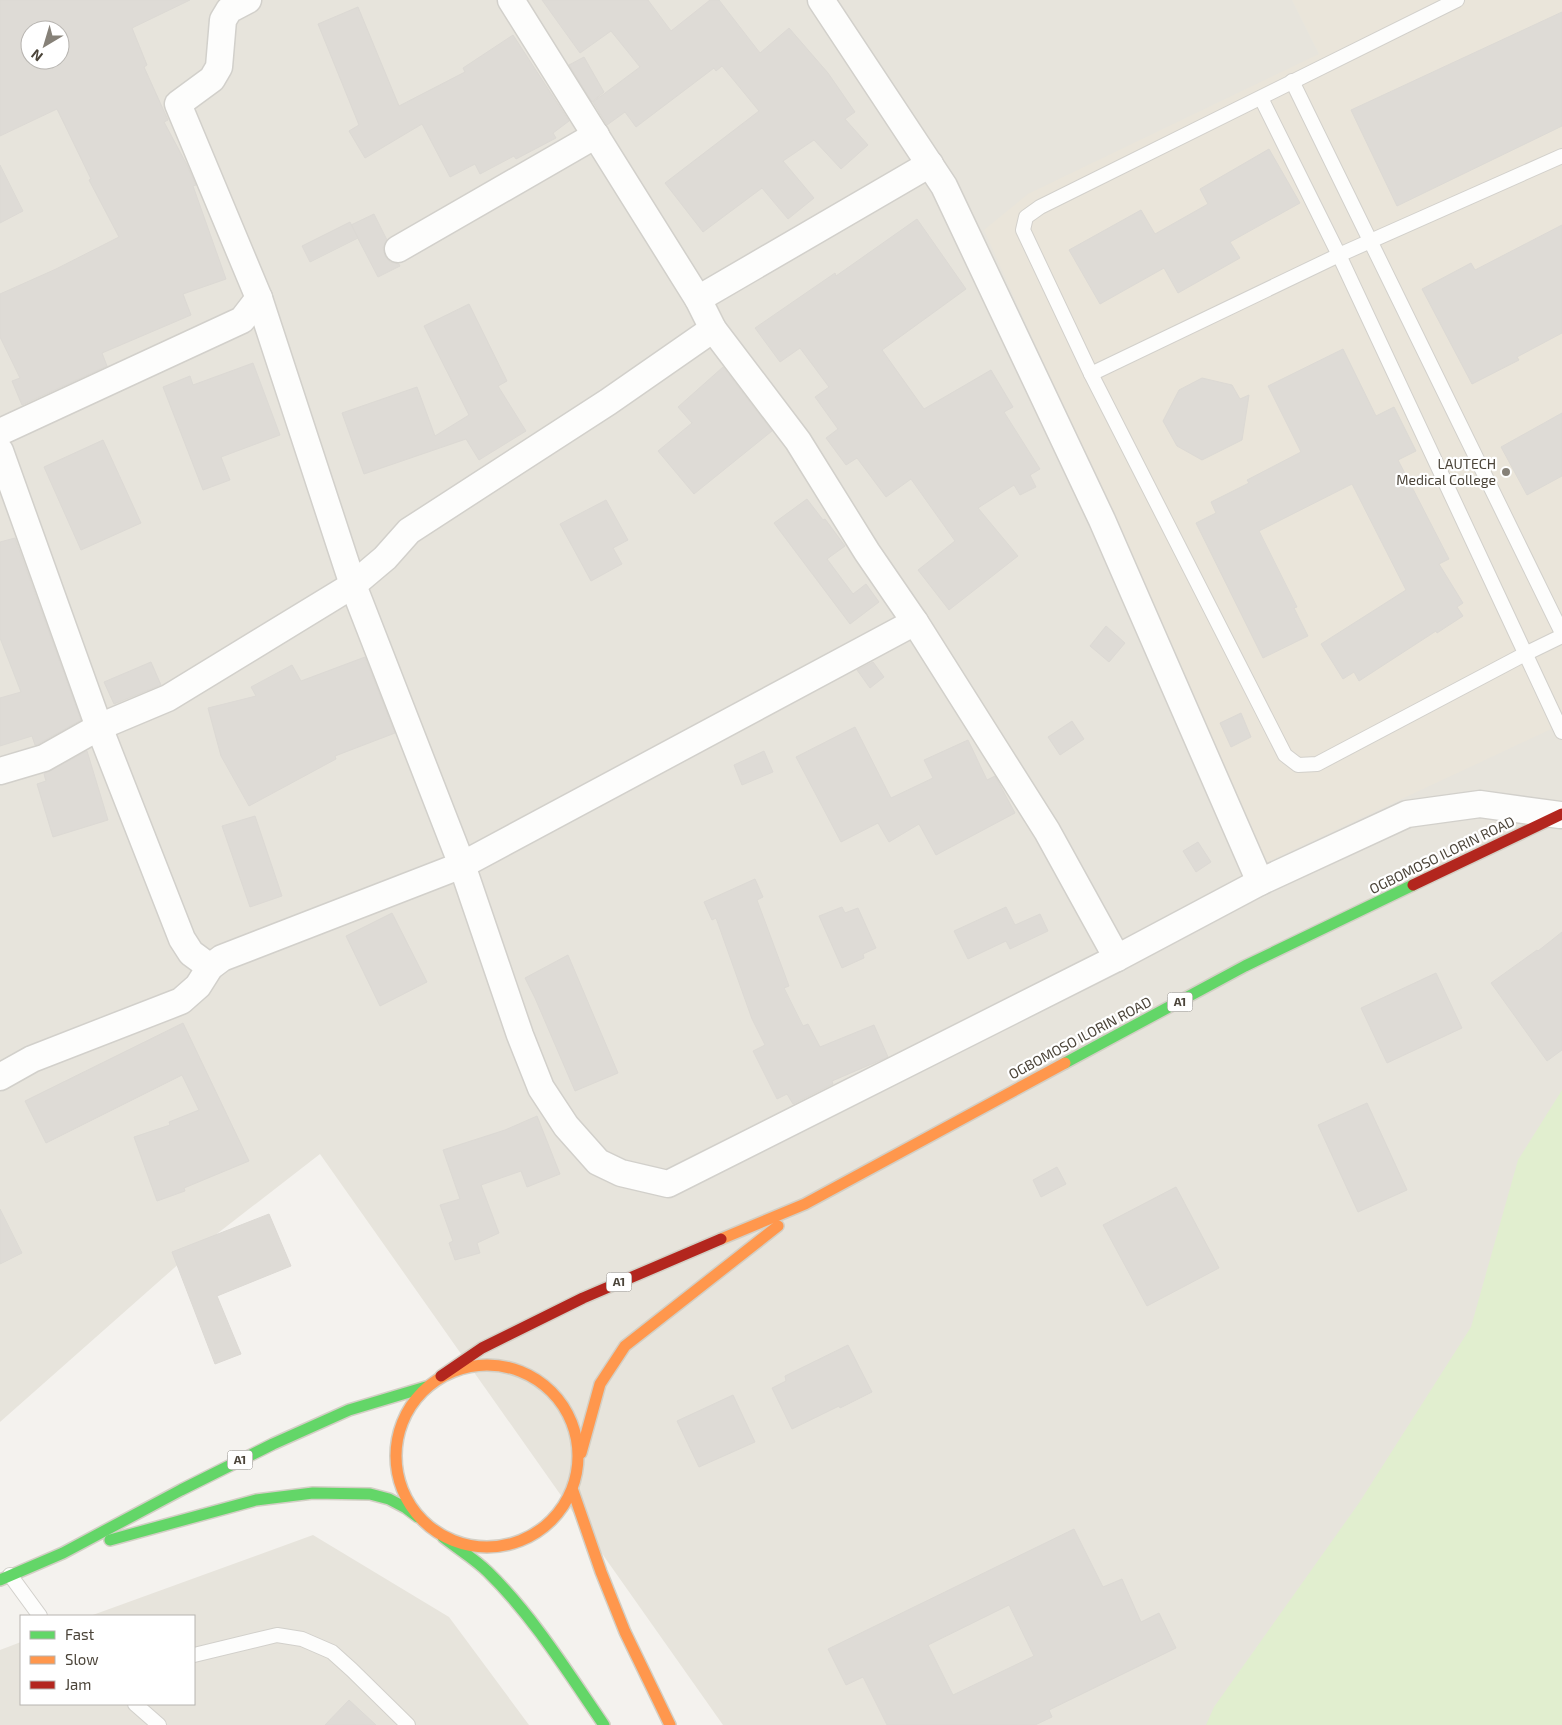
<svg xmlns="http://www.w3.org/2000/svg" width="1562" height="1725" font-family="'Exo 2',sans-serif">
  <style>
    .residential { fill: #e7e4dc; fill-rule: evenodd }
    .education { fill: #eae5da }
    .green { fill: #e1eecf }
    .building { fill: #dedbd6; stroke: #dcd9d4; fill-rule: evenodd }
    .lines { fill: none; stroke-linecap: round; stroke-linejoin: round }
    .lane-casing { stroke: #d2d0cb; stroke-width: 16 }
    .street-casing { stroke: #d2d0cb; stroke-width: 29 }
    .fast-casing { stroke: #d3cfc5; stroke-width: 14 }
    .slow-casing { stroke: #d3cfc5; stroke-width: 14 }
    .jam-casing { stroke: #d3cfc5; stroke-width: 14 }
    .lane { stroke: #fdfdfc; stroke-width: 14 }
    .street { stroke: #fdfdfc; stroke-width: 26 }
    .fast { stroke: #63d668; stroke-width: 11 }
    .slow { stroke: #ff974d; stroke-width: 11 }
    .jam { stroke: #b3261e; stroke-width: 11 }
    .poi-dot { fill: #868178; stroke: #fff; stroke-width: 2 }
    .labels { text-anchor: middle; stroke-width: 4.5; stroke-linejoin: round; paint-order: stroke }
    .shield { fill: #fff; stroke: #817c74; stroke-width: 1 }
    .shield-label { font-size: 12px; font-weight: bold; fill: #4b4439 }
    .poi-label { font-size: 14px; fill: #4b4439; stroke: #fff; text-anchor: end }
    .street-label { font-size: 14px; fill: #4b4439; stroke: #fff }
  </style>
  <rect width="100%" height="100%" fill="#f4f2ee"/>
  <g class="residential">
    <path d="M 0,0 L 1562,0 L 1562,1725 L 723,1725 L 320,1154 L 182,1261 L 0,1422 ZM 30,30 L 60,30 L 60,60 L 30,60 Z"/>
    <path d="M 313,1535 L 449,1617 L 529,1725 L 0,1725 L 0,1650 L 21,1642 L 21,1704 L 194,1704 L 194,1616 L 90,1616 Z"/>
  </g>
  <path class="education" d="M 1292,0 L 1562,0 L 1562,724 L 1267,862 L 984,230 L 1028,194 L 1319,54 Z"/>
  <path class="green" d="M 1562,1090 L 1562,1725 L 1206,1725 L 1214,1707 L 1359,1503 L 1471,1327 L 1518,1160 Z"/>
  <g class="building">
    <path d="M 0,0 L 190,0 L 132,28 L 147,65 L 144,67 L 168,120 L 164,122 L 187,165 L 196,185 L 193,186 L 226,279 L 183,294 L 191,315 L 102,353 L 107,366 L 22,405 L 12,381 L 20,378 L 0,337 L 0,294 L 56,269 L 119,237 L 89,180 L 91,179 L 57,109 L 0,136 ZM 30,30 L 60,30 L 60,60 L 30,60 Z"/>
    <path d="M 542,0 L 648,0 L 671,31 L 710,0 L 719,0 L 760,53 L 789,28 L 828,73 L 855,112 L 845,119 L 868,145 L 841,169 L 814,140 L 783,161 L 814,198 L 788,219 L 762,188 L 703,232 L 665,183 L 759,111 L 722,66 L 716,71 L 714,68 L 636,127 L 625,112 L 607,125 L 593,102 L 640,67 L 611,31 L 580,53 Z"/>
    <path d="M 358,7 L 399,106 L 465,72 L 463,68 L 513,35 L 569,121 L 553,133 L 556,138 L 516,159 L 514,156 L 480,174 L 475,164 L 450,177 L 422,124 L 365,158 L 349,131 L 359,125 L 318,24 Z"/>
    <path d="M 1562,12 L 1562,126 L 1397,206 L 1351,110 Z"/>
    <path d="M 584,57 L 604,92 L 592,102 L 569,65 Z"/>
    <path d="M 1269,149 L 1300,203 L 1230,242 L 1240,258 L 1178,293 L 1164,268 L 1100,304 L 1069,250 L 1141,210 L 1155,234 L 1208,204 L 1200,189 Z"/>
    <path d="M 0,165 L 23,211 L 0,223 Z"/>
    <path d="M 374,214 L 387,240 L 383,248 L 385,256 L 390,262 L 399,264 L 400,266 L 378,277 L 351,225 Z"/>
    <path d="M 917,219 L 966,289 L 882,350 L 924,409 L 991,370 L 1013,407 L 1004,412 L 1040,469 L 1030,475 L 1036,487 L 1020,495 L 1014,485 L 978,508 L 1018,556 L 949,610 L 918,570 L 955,541 L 911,479 L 886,497 L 857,458 L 846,465 L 826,438 L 838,429 L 815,397 L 829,387 L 800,348 L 780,362 L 755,328 L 835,273 L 836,276 Z"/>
    <path d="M 350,222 L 358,238 L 310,262 L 302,246 Z"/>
    <path d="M 1562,225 L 1562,333 L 1517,357 L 1519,360 L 1472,384 L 1422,289 L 1471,263 L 1475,270 Z"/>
    <path d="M 469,304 L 507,381 L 498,386 L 526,431 L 479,460 L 466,439 L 364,474 L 342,413 L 417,387 L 435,436 L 469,415 L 424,326 Z"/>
    <path d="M 1343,349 L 1376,416 L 1394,407 L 1416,451 L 1398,460 L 1449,559 L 1439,564 L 1463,603 L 1457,607 L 1463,616 L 1437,633 L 1436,631 L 1359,681 L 1354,672 L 1343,679 L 1321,644 L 1406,590 L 1352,484 L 1259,531 L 1297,607 L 1294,608 L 1308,636 L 1263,658 L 1196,523 L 1216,513 L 1211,502 L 1249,483 L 1247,480 L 1301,452 L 1268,386 Z"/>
    <path d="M 253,363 L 280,435 L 221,457 L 230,480 L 203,490 L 163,387 L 190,376 L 193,385 Z"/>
    <path d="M 723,367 L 772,431 L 694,494 L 658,451 L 692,423 L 678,407 Z"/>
    <path d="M 1202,378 L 1232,385 L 1240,399 L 1249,395 L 1242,440 L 1202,460 L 1177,446 L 1163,421 L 1179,390 Z"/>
    <path d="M 1562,413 L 1562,476 L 1527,495 L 1501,447 Z"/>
    <path d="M 103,440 L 141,523 L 81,550 L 44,467 Z"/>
    <path d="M 807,499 L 823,520 L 825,519 L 845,546 L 827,559 L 853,594 L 866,584 L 879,602 L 850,624 L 774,523 Z"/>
    <path d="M 606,500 L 628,540 L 613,548 L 622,564 L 591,581 L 560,524 Z"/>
    <path d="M 15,538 L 81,720 L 38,744 L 35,745 L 32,736 L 0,746 L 0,698 L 21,692 L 0,638 L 0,542 Z"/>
    <path d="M 1106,626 L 1125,643 L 1109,662 L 1090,646 Z"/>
    <path d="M 365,657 L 395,733 L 335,756 L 336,759 L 249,806 L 221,756 L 208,708 L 256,696 L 251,687 L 292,665 L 301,681 Z"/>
    <path d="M 151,662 L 161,685 L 114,704 L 104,682 Z"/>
    <path d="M 873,662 L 884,677 L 870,688 L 857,670 Z"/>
    <path d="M 1241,713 L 1251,737 L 1231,747 L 1220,723 Z"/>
    <path d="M 1072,721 L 1084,739 L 1060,755 L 1048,737 Z"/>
    <path d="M 855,727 L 891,798 L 933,778 L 924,760 L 968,740 L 987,780 L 995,776 L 1015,813 L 936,855 L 919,824 L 889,842 L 878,823 L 841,842 L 796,757 Z"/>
    <path d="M 87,751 L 108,820 L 53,837 L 37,784 L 46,781 L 44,774 Z"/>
    <path d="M 764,751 L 773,772 L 742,785 L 734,765 Z"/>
    <path d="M 255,816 L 282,896 L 250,907 L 222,826 Z"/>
    <path d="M 1198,842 L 1211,862 L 1196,872 L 1183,851 Z"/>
    <path d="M 755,879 L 763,897 L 757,900 L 789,986 L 784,988 L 803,1026 L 808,1024 L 820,1047 L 874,1025 L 888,1057 L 832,1081 L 833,1084 L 793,1104 L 787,1094 L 777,1099 L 753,1051 L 765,1045 L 752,1019 L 716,918 L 712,920 L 704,902 Z"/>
    <path d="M 842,907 L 845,913 L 858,908 L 876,948 L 863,954 L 864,958 L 842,968 L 819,916 Z"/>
    <path d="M 1006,907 L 1015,925 L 1040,914 L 1048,931 L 1010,949 L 1006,941 L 968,959 L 954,931 Z"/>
    <path d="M 392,913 L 427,982 L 380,1006 L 346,936 Z"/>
    <path d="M 1562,932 L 1562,1050 L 1547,1061 L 1491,983 L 1537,950 L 1538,951 Z"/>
    <path d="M 568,955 L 618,1073 L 575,1091 L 535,998 L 525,978 Z"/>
    <path d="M 1436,973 L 1462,1028 L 1387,1063 L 1361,1008 Z"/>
    <path d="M 183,1023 L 249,1161 L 184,1188 L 185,1191 L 157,1201 L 134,1137 L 170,1125 L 169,1122 L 199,1110 L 182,1075 L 46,1143 L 25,1101 Z"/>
    <path d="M 1367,1103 L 1407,1190 L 1358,1212 L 1318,1125 Z"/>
    <path d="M 537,1116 L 560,1174 L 527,1187 L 521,1171 L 481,1185 L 499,1233 L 477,1243 L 480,1253 L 455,1260 L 449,1243 L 453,1241 L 440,1205 L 460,1199 L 443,1150 L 505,1130 Z"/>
    <path d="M 1057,1167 L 1066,1184 L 1041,1197 L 1033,1180 Z"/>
    <path d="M 1176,1187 L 1219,1268 L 1147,1306 L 1103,1225 Z"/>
    <path d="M 0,1209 L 22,1253 L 0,1264 Z"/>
    <path d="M 269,1214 L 291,1266 L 217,1296 L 241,1354 L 215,1364 L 172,1252 Z"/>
    <path d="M 848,1345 L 872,1392 L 840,1408 L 839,1406 L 792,1429 L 772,1388 L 786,1381 L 785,1376 Z"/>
    <path d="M 733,1395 L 755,1442 L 699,1467 L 677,1421 Z"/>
    <path d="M 1074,1529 L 1103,1587 L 1122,1579 L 1141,1622 L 1159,1613 L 1176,1648 L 1049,1710 L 1052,1717 L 1035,1725 L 887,1725 L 863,1677 L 846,1685 L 828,1649 ZM 1009,1605 L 1034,1656 L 953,1695 L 928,1645 Z"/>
    <path d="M 349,1700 L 376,1725 L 325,1725 Z"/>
  </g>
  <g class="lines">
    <defs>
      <g id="lane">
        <path d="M 1457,0 L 1040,207 L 1026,217 L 1023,230 L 1091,374 L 1285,755 L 1298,765 L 1317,764 L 1525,654 L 1562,636"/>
        <path d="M 1292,81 L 1562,633"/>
        <path d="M 1261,98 L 1339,255 L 1562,732"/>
        <path d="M 1091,374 L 1339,255 L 1562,156"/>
        <path d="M 10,1575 L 40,1616"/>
        <path d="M 194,1655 L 277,1635 L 302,1639 L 332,1652 L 352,1670 L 408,1725"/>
        <path d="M 135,1704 L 159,1725"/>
      </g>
      <g id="street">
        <path d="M 248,0 L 229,10 L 223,20 L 219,67 L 212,79 L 178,104 L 259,298 L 353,585 L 462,865 L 520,1035 L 541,1088 L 566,1126 L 598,1162 L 621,1173 L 668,1184 L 1117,958 L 1260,882 L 1407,814 L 1480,804 L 1560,815"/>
        <path d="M 511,0 L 698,299 L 713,329 L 798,441 L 867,552 L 915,622 L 1047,831 L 1117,958"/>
        <path d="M 821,0 L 944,186 L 1102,520 L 1260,882"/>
        <path d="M 398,249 L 596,135"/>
        <path d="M 698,299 L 930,164"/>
        <path d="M 0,432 L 242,320 L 259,298"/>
        <path d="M 0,451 L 99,727 L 182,939 L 191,953 L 210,967"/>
        <path d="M 0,771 L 44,758 L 99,727 L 168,698 L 353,585 L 385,558 L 409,531 L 608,402 L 713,329"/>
        <path d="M 0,1077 L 32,1059 L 181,1001 L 198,986 L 210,967 L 222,958 L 462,865 L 915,622"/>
      </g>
      <g id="fast">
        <path d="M 1065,1063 L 1245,966 L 1413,885"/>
        <path d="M 443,1537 C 458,1549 475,1559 488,1572 C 533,1616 569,1674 604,1725"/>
        <path d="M 110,1540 L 256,1500 L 313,1493 L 370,1494 L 389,1499 L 406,1508 L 418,1517"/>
        <path d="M 0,1580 L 63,1553 L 181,1490 L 273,1444 L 349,1410 L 426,1387"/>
      </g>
      <g id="slow">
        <path d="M 721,1239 L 805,1204 L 1065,1063"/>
        <circle cx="487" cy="1456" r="91"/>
        <path d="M 581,1453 L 600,1384 L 625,1346 L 778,1226"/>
        <path d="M 573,1491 L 601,1572 L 625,1632 L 670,1725"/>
      </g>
      <g id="jam">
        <path d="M 1413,885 L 1562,814"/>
        <path d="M 441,1376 L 482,1348 L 583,1298 L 721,1239"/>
      </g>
    </defs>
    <use href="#lane" class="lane-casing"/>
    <use href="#street" class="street-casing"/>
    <use href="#fast" class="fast-casing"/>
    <use href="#slow" class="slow-casing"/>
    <use href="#jam" class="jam-casing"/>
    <use href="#lane" class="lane"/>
    <use href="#street" class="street"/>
    <use href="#fast" class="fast"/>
    <use href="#slow" class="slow"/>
    <use href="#jam" class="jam"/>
  </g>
  <circle class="poi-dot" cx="1506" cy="472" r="5"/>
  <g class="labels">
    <g class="shield">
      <rect x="1167.5" y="992.5" width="25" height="19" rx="4"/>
      <rect x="606.5" y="1272.5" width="25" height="19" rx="4"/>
      <rect x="227.5" y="1450.5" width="25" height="19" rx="4"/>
    </g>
    <g class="shield-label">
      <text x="1180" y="1006">A1</text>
      <text x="619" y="1286">A1</text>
      <text x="240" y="1464">A1</text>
    </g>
    <g class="poi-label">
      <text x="1496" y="469">LAUTECH<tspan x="1496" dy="16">Medical College</tspan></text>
    </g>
    <g class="street-label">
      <text transform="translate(1442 855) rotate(-26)" y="5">OGBOMOSO ILORIN ROAD</text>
      <text transform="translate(1080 1038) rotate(-28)" y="5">OGBOMOSO ILORIN ROAD</text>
    </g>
  </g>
  <rect x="20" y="1615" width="175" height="90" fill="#ffffff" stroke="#b7b4b0"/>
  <rect x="30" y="1631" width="25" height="8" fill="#63d668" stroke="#b7b4b0"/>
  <text x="65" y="1640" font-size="15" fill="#4b4439">Fast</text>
  <rect x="30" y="1656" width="25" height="8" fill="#ff974d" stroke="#b7b4b0"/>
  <text x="65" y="1665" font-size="15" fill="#4b4439">Slow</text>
  <rect x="30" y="1681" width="25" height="8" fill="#b3261e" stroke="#b7b4b0"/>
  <text x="65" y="1690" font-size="15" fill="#4b4439">Jam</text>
  <g transform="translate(45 45) rotate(218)"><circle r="24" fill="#ffffff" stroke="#b7b4b0"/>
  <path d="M0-4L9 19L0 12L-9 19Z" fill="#868178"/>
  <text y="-8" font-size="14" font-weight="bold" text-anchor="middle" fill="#4b4439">N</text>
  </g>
</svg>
